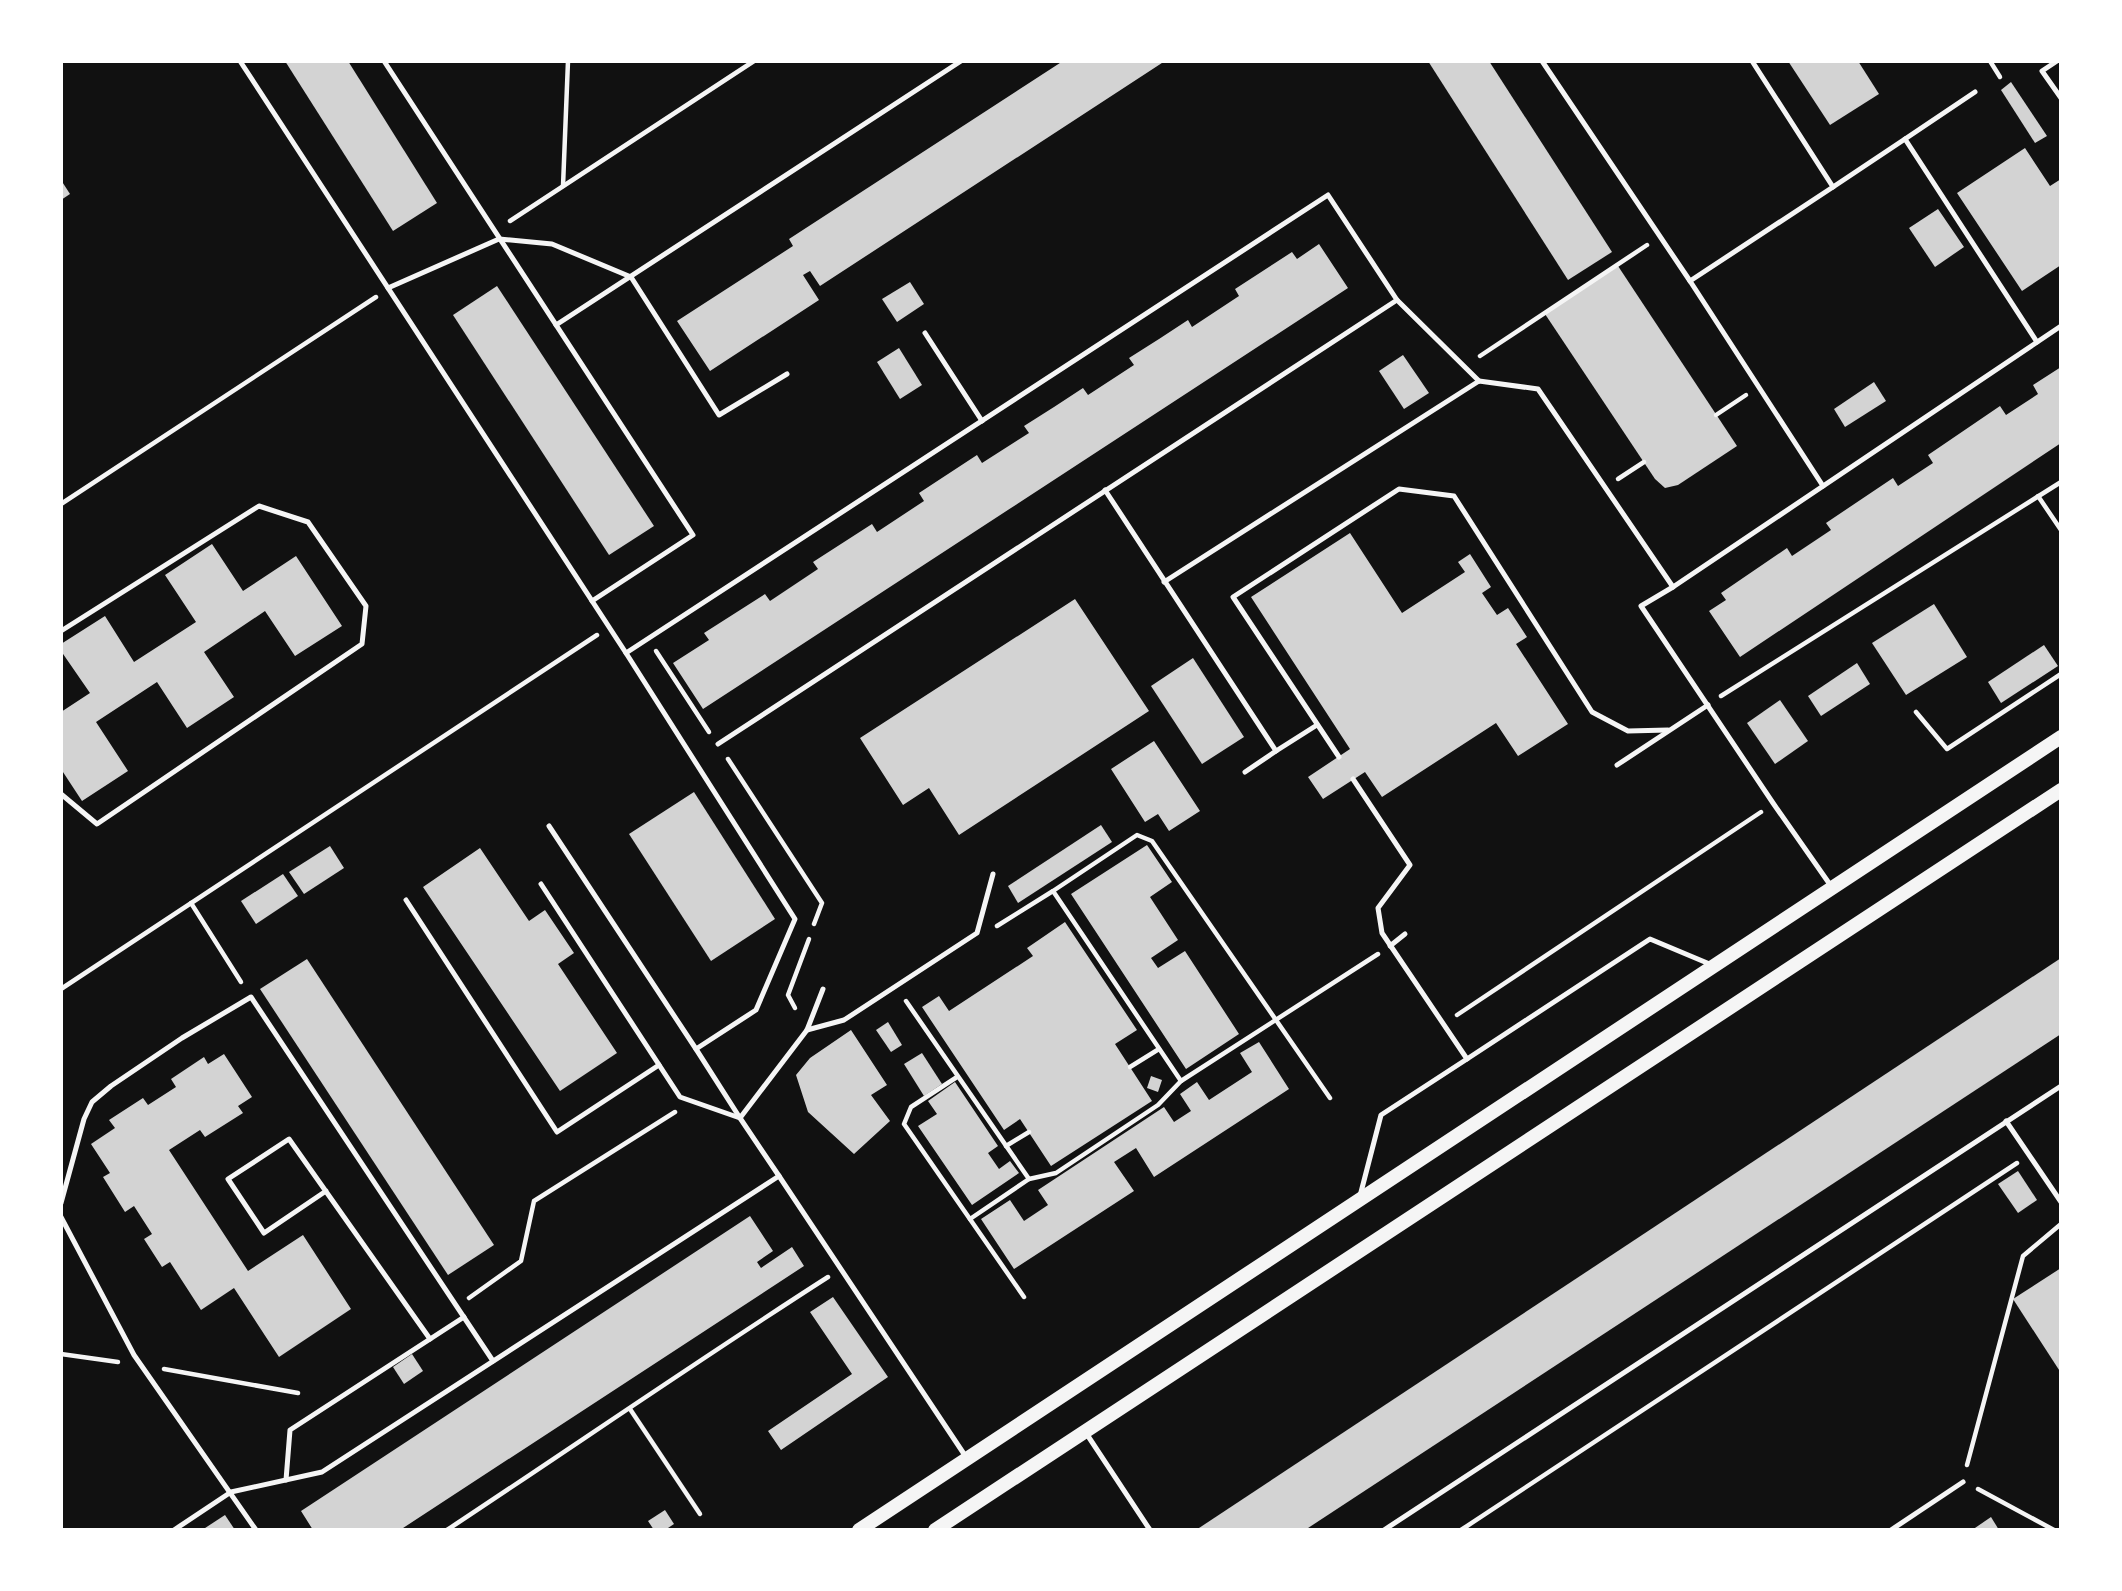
<svg xmlns="http://www.w3.org/2000/svg" width="2122" height="1591" font-family="'IBM Plex Sans',sans-serif">
  <style>
    .building { fill: #d3d3d3 }
    .lines { fill: none; stroke-linecap: round; stroke-linejoin: round }
    .path { stroke: #f5f5f5; stroke-width: 4.5 }
    .service { stroke: #f5f5f5; stroke-width: 5 }
    .secondary { stroke: #f5f5f5; stroke-width: 14 }
  </style>
  <rect width="100%" height="100%" fill="#111"/>
  <g class="building">
    <path d="M 285,61 L 348,61 L 437,203 L 393,231 Z"/>
    <path d="M 1063,61 L 1165,61 L 820,286 L 810,271 L 803,275 L 819,300 L 710,371 L 677,321 L 793,246 L 789,239 Z"/>
    <path d="M 1428,61 L 1489,61 L 1612,252 L 1568,280 Z"/>
    <path d="M 1788,61 L 1858,61 L 1879,94 L 1830,125 Z"/>
    <path d="M 2011,82 L 2047,136 L 2035,143 L 2001,90 Z"/>
    <path d="M 2025,148 L 2050,186 L 2061,179 L 2061,265 L 2022,291 L 1957,193 Z"/>
    <path d="M 61,180 L 70,194 L 61,200 Z"/>
    <path d="M 1938,209 L 1964,247 L 1935,267 L 1909,228 Z"/>
    <path d="M 1319,244 L 1348,288 L 703,709 L 673,663 L 709,640 L 704,633 L 765,594 L 770,601 L 818,569 L 813,562 L 872,524 L 877,532 L 924,501 L 919,493 L 977,455 L 982,463 L 1029,433 L 1024,426 L 1054,407 L 1083,388 L 1088,395 L 1134,365 L 1129,358 L 1159,339 L 1188,320 L 1192,327 L 1239,296 L 1235,289 L 1292,252 L 1297,259 Z"/>
    <path d="M 1618,266 L 1737,446 L 1678,485 L 1665,488 L 1655,479 L 1545,314 Z"/>
    <path d="M 910,282 L 924,304 L 897,322 L 882,299 Z"/>
    <path d="M 497,286 L 654,526 L 609,555 L 453,315 Z"/>
    <path d="M 899,348 L 922,385 L 900,399 L 877,362 Z"/>
    <path d="M 1403,355 L 1429,393 L 1404,409 L 1379,371 Z"/>
    <path d="M 2061,367 L 2061,443 L 1740,657 L 1709,611 L 1726,600 L 1721,593 L 1787,548 L 1792,556 L 1831,530 L 1826,523 L 1893,478 L 1898,486 L 1933,463 L 1928,455 L 2000,406 L 2006,415 L 2038,394 L 2033,385 Z"/>
    <path d="M 1874,382 L 1886,401 L 1845,427 L 1834,409 Z"/>
    <path d="M 1350,533 L 1402,613 L 1465,572 L 1458,562 L 1470,554 L 1491,587 L 1482,593 L 1497,615 L 1508,608 L 1527,637 L 1516,644 L 1568,724 L 1518,756 L 1496,723 L 1382,797 L 1365,772 L 1323,799 L 1308,777 L 1350,749 L 1251,597 Z"/>
    <path d="M 212,544 L 243,591 L 296,556 L 342,626 L 295,656 L 265,611 L 204,652 L 234,697 L 187,728 L 157,682 L 96,722 L 128,771 L 82,801 L 61,769 L 61,712 L 90,693 L 61,651 L 61,644 L 105,616 L 134,662 L 196,622 L 165,575 Z"/>
    <path d="M 1075,599 L 1149,711 L 959,835 L 929,788 L 903,805 L 860,738 Z"/>
    <path d="M 1934,604 L 1967,657 L 1906,695 L 1872,643 Z"/>
    <path d="M 2044,645 L 2058,666 L 2001,703 L 1988,682 Z"/>
    <path d="M 1193,658 L 1244,737 L 1202,764 L 1151,686 Z"/>
    <path d="M 1857,663 L 1870,684 L 1821,716 L 1808,696 Z"/>
    <path d="M 1780,700 L 1808,741 L 1775,764 L 1747,723 Z"/>
    <path d="M 1154,741 L 1200,811 L 1169,831 L 1158,814 L 1145,822 L 1111,769 Z"/>
    <path d="M 694,792 L 775,919 L 711,961 L 629,834 Z"/>
    <path d="M 1101,825 L 1112,842 L 1018,903 L 1008,886 Z"/>
    <path d="M 1147,845 L 1172,882 L 1150,897 L 1178,940 L 1151,958 L 1158,968 L 1185,951 L 1239,1034 L 1186,1069 L 1071,894 Z"/>
    <path d="M 330,846 L 344,868 L 304,894 L 289,872 Z"/>
    <path d="M 480,848 L 529,921 L 545,910 L 574,953 L 558,964 L 617,1053 L 560,1091 L 423,887 Z"/>
    <path d="M 283,874 L 298,896 L 256,924 L 241,901 Z"/>
    <path d="M 1065,922 L 1137,1030 L 1115,1044 L 1152,1101 L 1051,1166 L 1020,1119 L 1004,1130 L 922,1007 L 939,996 L 949,1011 L 1033,956 L 1027,948 Z"/>
    <path d="M 2061,958 L 2061,1034 L 1305,1530 L 1196,1530 Z"/>
    <path d="M 307,959 L 494,1245 L 448,1275 L 260,989 Z"/>
    <path d="M 888,1022 L 902,1045 L 891,1052 L 876,1030 Z"/>
    <path d="M 851,1030 L 887,1085 L 871,1095 L 890,1121 L 854,1154 L 808,1112 L 796,1075 L 810,1058 Z"/>
    <path d="M 1259,1042 L 1289,1089 L 1154,1177 L 1136,1148 L 1114,1162 L 1134,1191 L 1014,1269 L 981,1219 L 1010,1200 L 1024,1221 L 1048,1205 L 1038,1190 L 1164,1107 L 1174,1122 L 1191,1111 L 1180,1094 L 1197,1082 L 1209,1100 L 1252,1072 L 1240,1053 Z"/>
    <path d="M 922,1053 L 942,1084 L 924,1096 L 904,1064 Z"/>
    <path d="M 224,1054 L 252,1097 L 238,1106 L 243,1113 L 205,1137 L 200,1130 L 169,1150 L 248,1271 L 303,1235 L 351,1309 L 279,1357 L 234,1288 L 201,1310 L 170,1262 L 162,1267 L 144,1239 L 152,1234 L 134,1206 L 125,1212 L 103,1177 L 110,1173 L 91,1144 L 115,1128 L 109,1120 L 143,1098 L 148,1105 L 176,1087 L 171,1079 L 204,1057 L 208,1064 Z"/>
    <path d="M 1151,1076 L 1162,1080 L 1158,1092 L 1147,1088 Z"/>
    <path d="M 955,1082 L 998,1146 L 988,1153 L 999,1169 L 1010,1161 L 1019,1173 L 972,1205 L 918,1126 L 937,1114 L 928,1101 Z"/>
    <path d="M 2018,1171 L 2037,1200 L 2018,1213 L 1998,1184 Z"/>
    <path d="M 750,1216 L 773,1251 L 757,1262 L 761,1268 L 792,1247 L 804,1266 L 400,1530 L 313,1530 L 301,1511 Z"/>
    <path d="M 2061,1268 L 2061,1373 L 2013,1299 Z"/>
    <path d="M 833,1297 L 888,1377 L 781,1450 L 768,1431 L 852,1374 L 810,1312 Z"/>
    <path d="M 412,1354 L 423,1371 L 404,1384 L 393,1367 Z"/>
    <path d="M 665,1510 L 674,1524 L 665,1530 L 654,1530 L 648,1521 Z"/>
    <path d="M 225,1515 L 235,1530 L 202,1530 Z"/>
    <path d="M 1991,1517 L 1999,1530 L 1972,1530 Z"/>
  </g>
  <g class="lines">
    <g class="path">
      <path d="M 1990,61 L 2000,77"/>
      <path d="M 563,186 L 568,61"/>
      <path d="M 510,221 L 754,61"/>
      <path d="M 1480,356 L 1647,245"/>
      <path d="M 1716,415 L 1746,395"/>
      <path d="M 1618,479 L 1644,462"/>
      <path d="M 2038,496 L 2061,530"/>
      <path d="M 61,504 L 376,297"/>
      <path d="M 656,651 L 709,732"/>
      <path d="M 1721,696 L 2061,482"/>
      <path d="M 1916,712 L 1947,749 L 2061,674"/>
      <path d="M 728,759 L 822,903 L 814,924"/>
      <path d="M 1053,891 L 1181,1081"/>
      <path d="M 191,903 L 241,982"/>
      <path d="M 997,926 L 1053,891 L 1137,835 L 1152,841 L 1330,1098"/>
      <path d="M 61,989 L 597,635"/>
      <path d="M 906,1001 L 1029,1179"/>
      <path d="M 795,1008 L 788,995 L 809,939"/>
      <path d="M 1457,1015 L 1761,812"/>
      <path d="M 1130,1067 L 1159,1049"/>
      <path d="M 957,1077 L 911,1107 L 904,1124 L 1024,1297"/>
      <path d="M 1006,1146 L 1029,1132"/>
      <path d="M 970,1219 L 1029,1179 L 1056,1173 L 1158,1105 L 1181,1081 L 1378,954"/>
      <path d="M 469,1298 L 521,1261 L 534,1201 L 675,1112"/>
      <path d="M 61,1354 L 118,1362"/>
      <path d="M 164,1369 L 298,1393"/>
      <path d="M 630,1409 L 700,1514"/>
      <path d="M 1967,1465 L 2023,1256 L 2061,1224"/>
      <path d="M 1978,1489 L 2054,1530"/>
      <path d="M 447,1530 C 574,1446 700,1359 828,1277"/>
      <path d="M 1461,1530 L 2017,1163"/>
    </g>
    <g class="service">
      <path d="M 240,61 L 626,653 L 1328,195 L 1397,300 L 718,744"/>
      <path d="M 384,61 L 693,535 L 592,601"/>
      <path d="M 1542,61 L 1690,281 L 1833,187 L 1752,61"/>
      <path d="M 2057,61 L 2042,71 L 2061,98"/>
      <path d="M 1905,139 L 1975,92"/>
      <path d="M 1833,187 L 1905,139 L 2037,342"/>
      <path d="M 1690,281 L 1823,486"/>
      <path d="M 388,288 L 499,239 L 552,244 L 631,277 L 719,415 L 787,374"/>
      <path d="M 1397,300 L 1479,381"/>
      <path d="M 556,325 L 961,61"/>
      <path d="M 925,333 L 982,421"/>
      <path d="M 1105,490 L 1276,751 L 1317,725"/>
      <path d="M 1164,582 L 1479,381 L 1538,389 L 1673,587 L 2061,326"/>
      <path d="M 1673,587 L 1641,606 L 1773,803 L 1831,886"/>
      <path d="M 61,631 L 259,506 L 308,522 L 366,606 L 362,644 L 97,824 L 61,794"/>
      <path d="M 626,653 L 795,919 L 756,1010 L 696,1049"/>
      <path d="M 1339,757 L 1233,597 L 1399,489 L 1454,496 L 1592,712 L 1628,731 L 1668,730"/>
      <path d="M 1617,765 L 1708,705"/>
      <path d="M 1245,772 L 1276,751"/>
      <path d="M 1353,779 L 1410,865 L 1378,908 L 1382,933 L 1467,1059 L 1381,1115 L 1360,1196"/>
      <path d="M 549,826 L 696,1049 L 740,1118 L 779,1176"/>
      <path d="M 541,884 L 680,1097 L 740,1118 L 807,1030 L 823,989"/>
      <path d="M 406,900 L 557,1132 L 659,1065"/>
      <path d="M 1390,946 L 1405,934"/>
      <path d="M 807,1030 L 844,1020 L 977,933 L 993,874"/>
      <path d="M 1467,1059 L 1650,939 L 1712,965"/>
      <path d="M 2006,1121 L 2061,1202"/>
      <path d="M 326,1191 L 264,1233 L 228,1179 L 289,1139 L 430,1339"/>
      <path d="M 61,1203 L 84,1119 L 92,1102 L 111,1086 L 182,1038 L 251,997 L 493,1361"/>
      <path d="M 61,1217 L 134,1355 L 256,1530"/>
      <path d="M 1086,1433 L 1150,1530"/>
      <path d="M 286,1480 L 290,1430 L 464,1317"/>
      <path d="M 174,1530 L 231,1492 L 322,1472 L 779,1176 L 966,1457"/>
      <path d="M 1384,1530 L 2061,1086"/>
      <path d="M 1891,1530 L 1963,1482"/>
    </g>
    <g class="secondary">
      <path d="M 859,1530 L 2061,737"/>
      <path d="M 935,1530 L 2061,790"/>
    </g>
  </g>
  <rect width="2122" height="1591" fill="none" stroke="#ffffff" stroke-width="126"/>
</svg>
